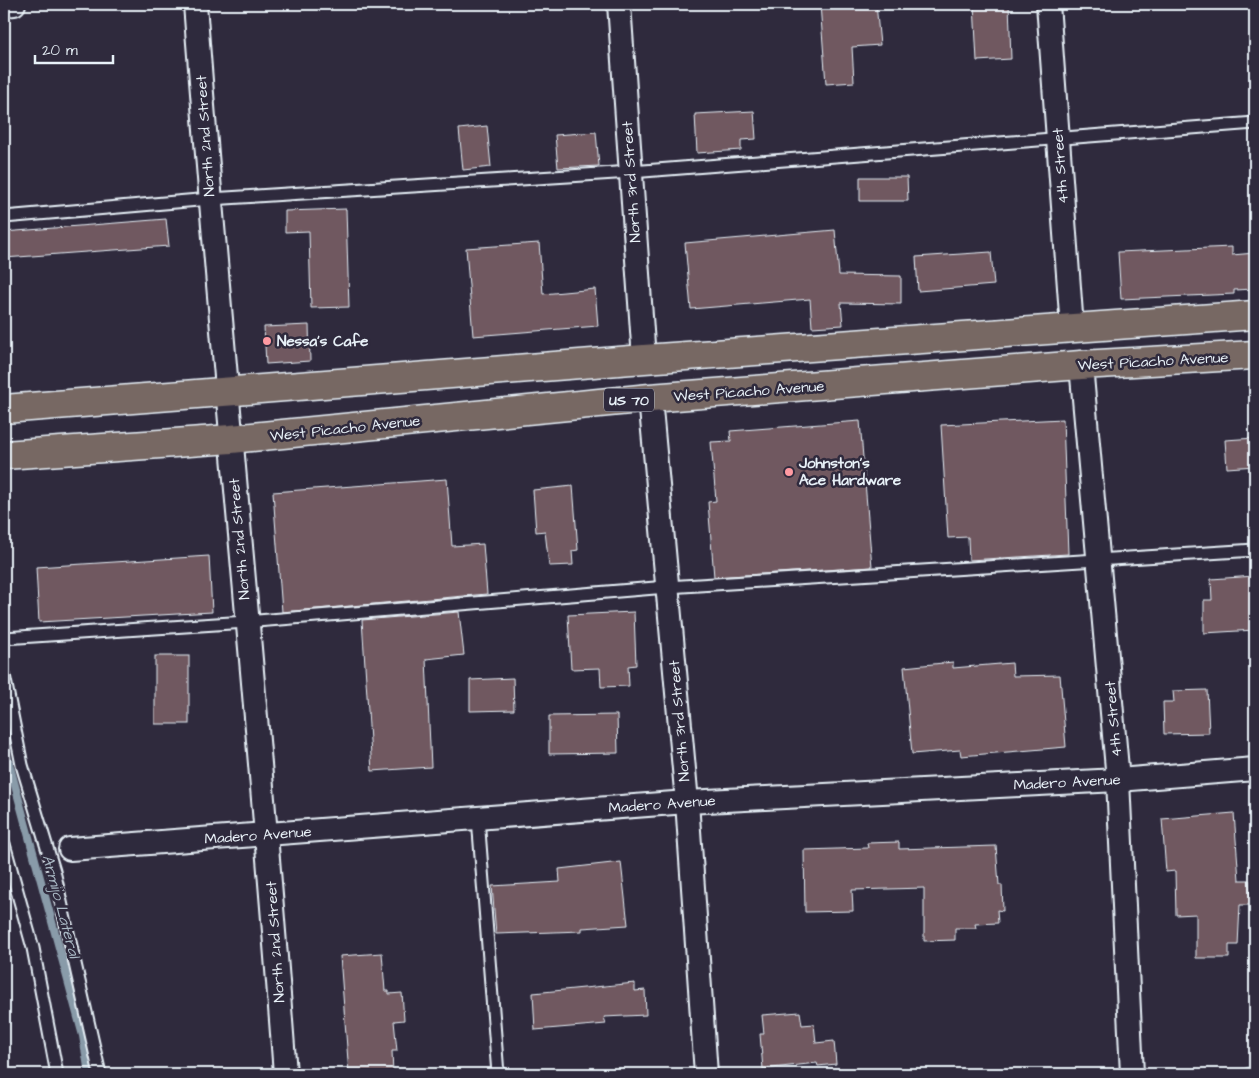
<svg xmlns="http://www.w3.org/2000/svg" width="1259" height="1078" font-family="'Architects Daughter',sans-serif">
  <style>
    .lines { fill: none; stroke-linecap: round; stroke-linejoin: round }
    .stream { stroke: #899ba9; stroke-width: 8 }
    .building { fill: #6f5860; stroke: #e8f1f8 }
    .service-casing { stroke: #e8f1f8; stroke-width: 15 }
    .minor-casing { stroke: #e8f1f8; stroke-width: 26 }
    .primary-casing { stroke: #e8f1f8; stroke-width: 31 }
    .service { stroke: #2f2a3d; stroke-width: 11 }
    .minor { stroke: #2f2a3d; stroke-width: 22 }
    .primary { stroke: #776864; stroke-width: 28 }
    .poi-dot { fill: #ff9aa2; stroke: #2f2a3d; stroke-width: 2 }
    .labels { text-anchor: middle; stroke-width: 5; stroke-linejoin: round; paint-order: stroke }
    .shield { fill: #2f2a3d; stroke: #b0b5c0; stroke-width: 1 }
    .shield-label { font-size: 14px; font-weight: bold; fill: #e8f1f8 }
    .street-label { font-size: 15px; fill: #e8f1f8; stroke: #2f2a3d }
    .poi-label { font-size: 15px; font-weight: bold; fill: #e8f1f8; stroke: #2f2a3d; text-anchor: start }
    .water-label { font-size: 16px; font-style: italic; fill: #a9b8c4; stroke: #2f2a3d }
  </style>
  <rect width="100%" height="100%" fill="#2f2a3d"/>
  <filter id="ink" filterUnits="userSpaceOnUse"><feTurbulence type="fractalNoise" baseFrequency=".02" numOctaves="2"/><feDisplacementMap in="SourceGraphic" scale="10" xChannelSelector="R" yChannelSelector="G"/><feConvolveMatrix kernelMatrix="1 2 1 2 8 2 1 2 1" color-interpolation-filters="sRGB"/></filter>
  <g filter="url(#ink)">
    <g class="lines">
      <g class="stream">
        <path d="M 4,745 L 83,1036 L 89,1074"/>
        <path d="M 1241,1074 L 1255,1068"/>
      </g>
    </g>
    <g class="building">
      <path d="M 820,4 L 876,4 L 880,45 L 852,47 L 854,82 L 826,84 Z"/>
      <path d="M 974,4 L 1009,4 L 1011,59 L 977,61 Z"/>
      <path d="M 754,111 L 756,139 L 741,140 L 741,150 L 697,153 L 695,114 Z"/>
      <path d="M 487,126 L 491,167 L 463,170 L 459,129 Z"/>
      <path d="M 596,132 L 599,166 L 558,168 L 555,135 Z"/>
      <path d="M 860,177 L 907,177 L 908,201 L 860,201 Z"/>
      <path d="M 346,209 L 349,307 L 311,308 L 309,231 L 285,232 L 285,211 Z"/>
      <path d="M 166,219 L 169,246 L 4,258 L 4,232 Z"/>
      <path d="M 835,230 L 839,275 L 901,276 L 901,304 L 841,303 L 843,325 L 812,327 L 810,299 L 691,309 L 685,243 Z"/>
      <path d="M 539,243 L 543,294 L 595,289 L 598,326 L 473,336 L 466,248 Z"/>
      <path d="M 1232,247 L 1232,255 L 1255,253 L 1255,289 L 1234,290 L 1234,294 L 1121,299 L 1118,252 Z"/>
      <path d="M 991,252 L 994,285 L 918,291 L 916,257 Z"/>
      <path d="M 309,325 L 310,361 L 266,364 L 264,327 Z"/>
      <path d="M 1063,419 L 1068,554 L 969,560 L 968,537 L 948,538 L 941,425 Z"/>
      <path d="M 860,421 L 872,567 L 714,577 L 708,502 L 716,501 L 711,442 L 731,441 L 730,431 Z"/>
      <path d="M 1255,438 L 1255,466 L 1227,468 L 1225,440 Z"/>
      <path d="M 447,479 L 452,546 L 483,544 L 487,594 L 282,612 L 273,492 Z"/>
      <path d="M 573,486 L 578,550 L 572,551 L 573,565 L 549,566 L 545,531 L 536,532 L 533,490 Z"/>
      <path d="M 209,556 L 212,612 L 39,622 L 36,567 Z"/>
      <path d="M 1255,576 L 1255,630 L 1204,633 L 1204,600 L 1212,600 L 1211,579 Z"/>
      <path d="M 459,612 L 464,655 L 426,659 L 431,767 L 372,771 L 362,620 Z"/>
      <path d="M 634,612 L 636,665 L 628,666 L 629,686 L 601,687 L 600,668 L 571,669 L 568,615 Z"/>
      <rect x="155" y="656" width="34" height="68"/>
      <path d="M 953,662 L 953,668 L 1012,663 L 1013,676 L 1060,675 L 1066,747 L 961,756 L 960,750 L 912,754 L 904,667 Z"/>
      <path d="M 513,678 L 514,710 L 470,711 L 470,680 Z"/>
      <path d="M 1207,690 L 1209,733 L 1164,734 L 1163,702 L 1174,702 L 1173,691 Z"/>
      <path d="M 617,715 L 618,753 L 549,754 L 549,716 Z"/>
      <path d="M 1234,813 L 1239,880 L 1249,880 L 1250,905 L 1240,905 L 1238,945 L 1229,945 L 1229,958 L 1196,958 L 1196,914 L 1176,915 L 1175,871 L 1166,872 L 1162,819 Z"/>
      <path d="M 899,842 L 899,849 L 996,846 L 999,885 L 1002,885 L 1003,911 L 997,910 L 998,923 L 975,924 L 976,928 L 955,928 L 955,940 L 924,941 L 924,888 L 852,890 L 853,911 L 805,912 L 804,850 L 868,848 L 867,843 Z"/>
      <path d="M 621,862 L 628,925 L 582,928 L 582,931 L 496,934 L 492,886 L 560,882 L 559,869 Z"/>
      <path d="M 382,953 L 385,991 L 389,991 L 389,994 L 402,993 L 404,1020 L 394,1021 L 397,1051 L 392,1051 L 393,1074 L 349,1074 L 340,956 Z"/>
      <path d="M 635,983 L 635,991 L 645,990 L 646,1015 L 604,1017 L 606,1024 L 535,1030 L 533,993 Z"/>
      <path d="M 800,1012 L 802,1025 L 814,1024 L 816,1043 L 834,1041 L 836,1064 L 818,1066 L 817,1063 L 763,1069 L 760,1034 L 764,1034 L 762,1015 Z"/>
    </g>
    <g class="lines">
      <defs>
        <g id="service">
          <path d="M 4,217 L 210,199 L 631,172 L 1255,123"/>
          <path d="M 4,638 L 246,622 L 667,587 L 1255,550"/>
          <path d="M 4,675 L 22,765 L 54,871 L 100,1074"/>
          <path d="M 478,818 L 498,1074"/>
          <path d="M 4,844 L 33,948 L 57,1074"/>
        </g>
        <g id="minor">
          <path d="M 195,4 C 222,361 259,717 285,1074"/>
          <path d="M 619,4 L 644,359"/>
          <path d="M 1048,4 L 1072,328"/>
          <path d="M 4,5 L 14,4"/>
          <path d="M 1081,365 L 1118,780 L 1132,1074"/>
          <path d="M 650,398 L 687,802 L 706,1074"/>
          <path d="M 70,849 L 687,802 L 1118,780 L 1255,769"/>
        </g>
        <g id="primary">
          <path d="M 4,409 L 644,359 L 1255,315"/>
          <path d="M 4,455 L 231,439 L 650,398 L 1081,365 L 1255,355"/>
        </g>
      </defs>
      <use href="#service" class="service-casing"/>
      <use href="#minor" class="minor-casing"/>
      <use href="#primary" class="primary-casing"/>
      <use href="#service" class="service"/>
      <use href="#minor" class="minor"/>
      <use href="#primary" class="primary"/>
    </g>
  </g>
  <g class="poi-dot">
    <circle cx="267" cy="341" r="5"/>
    <circle cx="789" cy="472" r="5"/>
  </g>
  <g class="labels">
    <rect class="shield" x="604" y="388.5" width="50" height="23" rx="4"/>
    <g class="shield-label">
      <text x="629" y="405">US 70</text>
    </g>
    <g class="street-label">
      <text transform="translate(205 136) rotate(-94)" y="5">North 2nd Street</text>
      <text transform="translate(1060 166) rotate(-94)" y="5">4th Street</text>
      <text transform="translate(631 182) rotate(-94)" y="5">North 3rd Street</text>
      <text transform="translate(1153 361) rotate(-3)" y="5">West Picacho Avenue</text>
      <text transform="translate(749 391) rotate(-4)" y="5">West Picacho Avenue</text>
      <text transform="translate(345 428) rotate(-6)" y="5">West Picacho Avenue</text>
      <text transform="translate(239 539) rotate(-95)" y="5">North 2nd Street</text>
      <text transform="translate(1113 719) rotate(-95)" y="5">4th Street</text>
      <text transform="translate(679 721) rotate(-95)" y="5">North 3rd Street</text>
      <text transform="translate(1067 782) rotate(-3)" y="5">Madero Avenue</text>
      <text transform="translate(662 804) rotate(-4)" y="5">Madero Avenue</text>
      <text transform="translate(258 835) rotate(-4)" y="5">Madero Avenue</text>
      <text transform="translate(275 942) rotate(-94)" y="5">North 2nd Street</text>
    </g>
    <g class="poi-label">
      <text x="277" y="346">Nessa's Cafe</text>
      <text x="799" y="468">Johnston's<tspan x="799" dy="17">Ace Hardware</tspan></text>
    </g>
    <g class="water-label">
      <text transform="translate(62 906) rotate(75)" y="6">Armijo Lateral</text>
    </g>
  </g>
  <rect width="1259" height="1078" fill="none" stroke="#2f2a3d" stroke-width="20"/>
  <rect x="10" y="10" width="1239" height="1058" fill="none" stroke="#e8f1f8" stroke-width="2" filter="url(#ink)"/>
  <path d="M35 55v8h78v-8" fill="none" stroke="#e8f1f8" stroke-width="2.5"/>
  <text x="42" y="55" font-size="15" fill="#e8f1f8" stroke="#2f2a3d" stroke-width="4" paint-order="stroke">20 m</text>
</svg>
